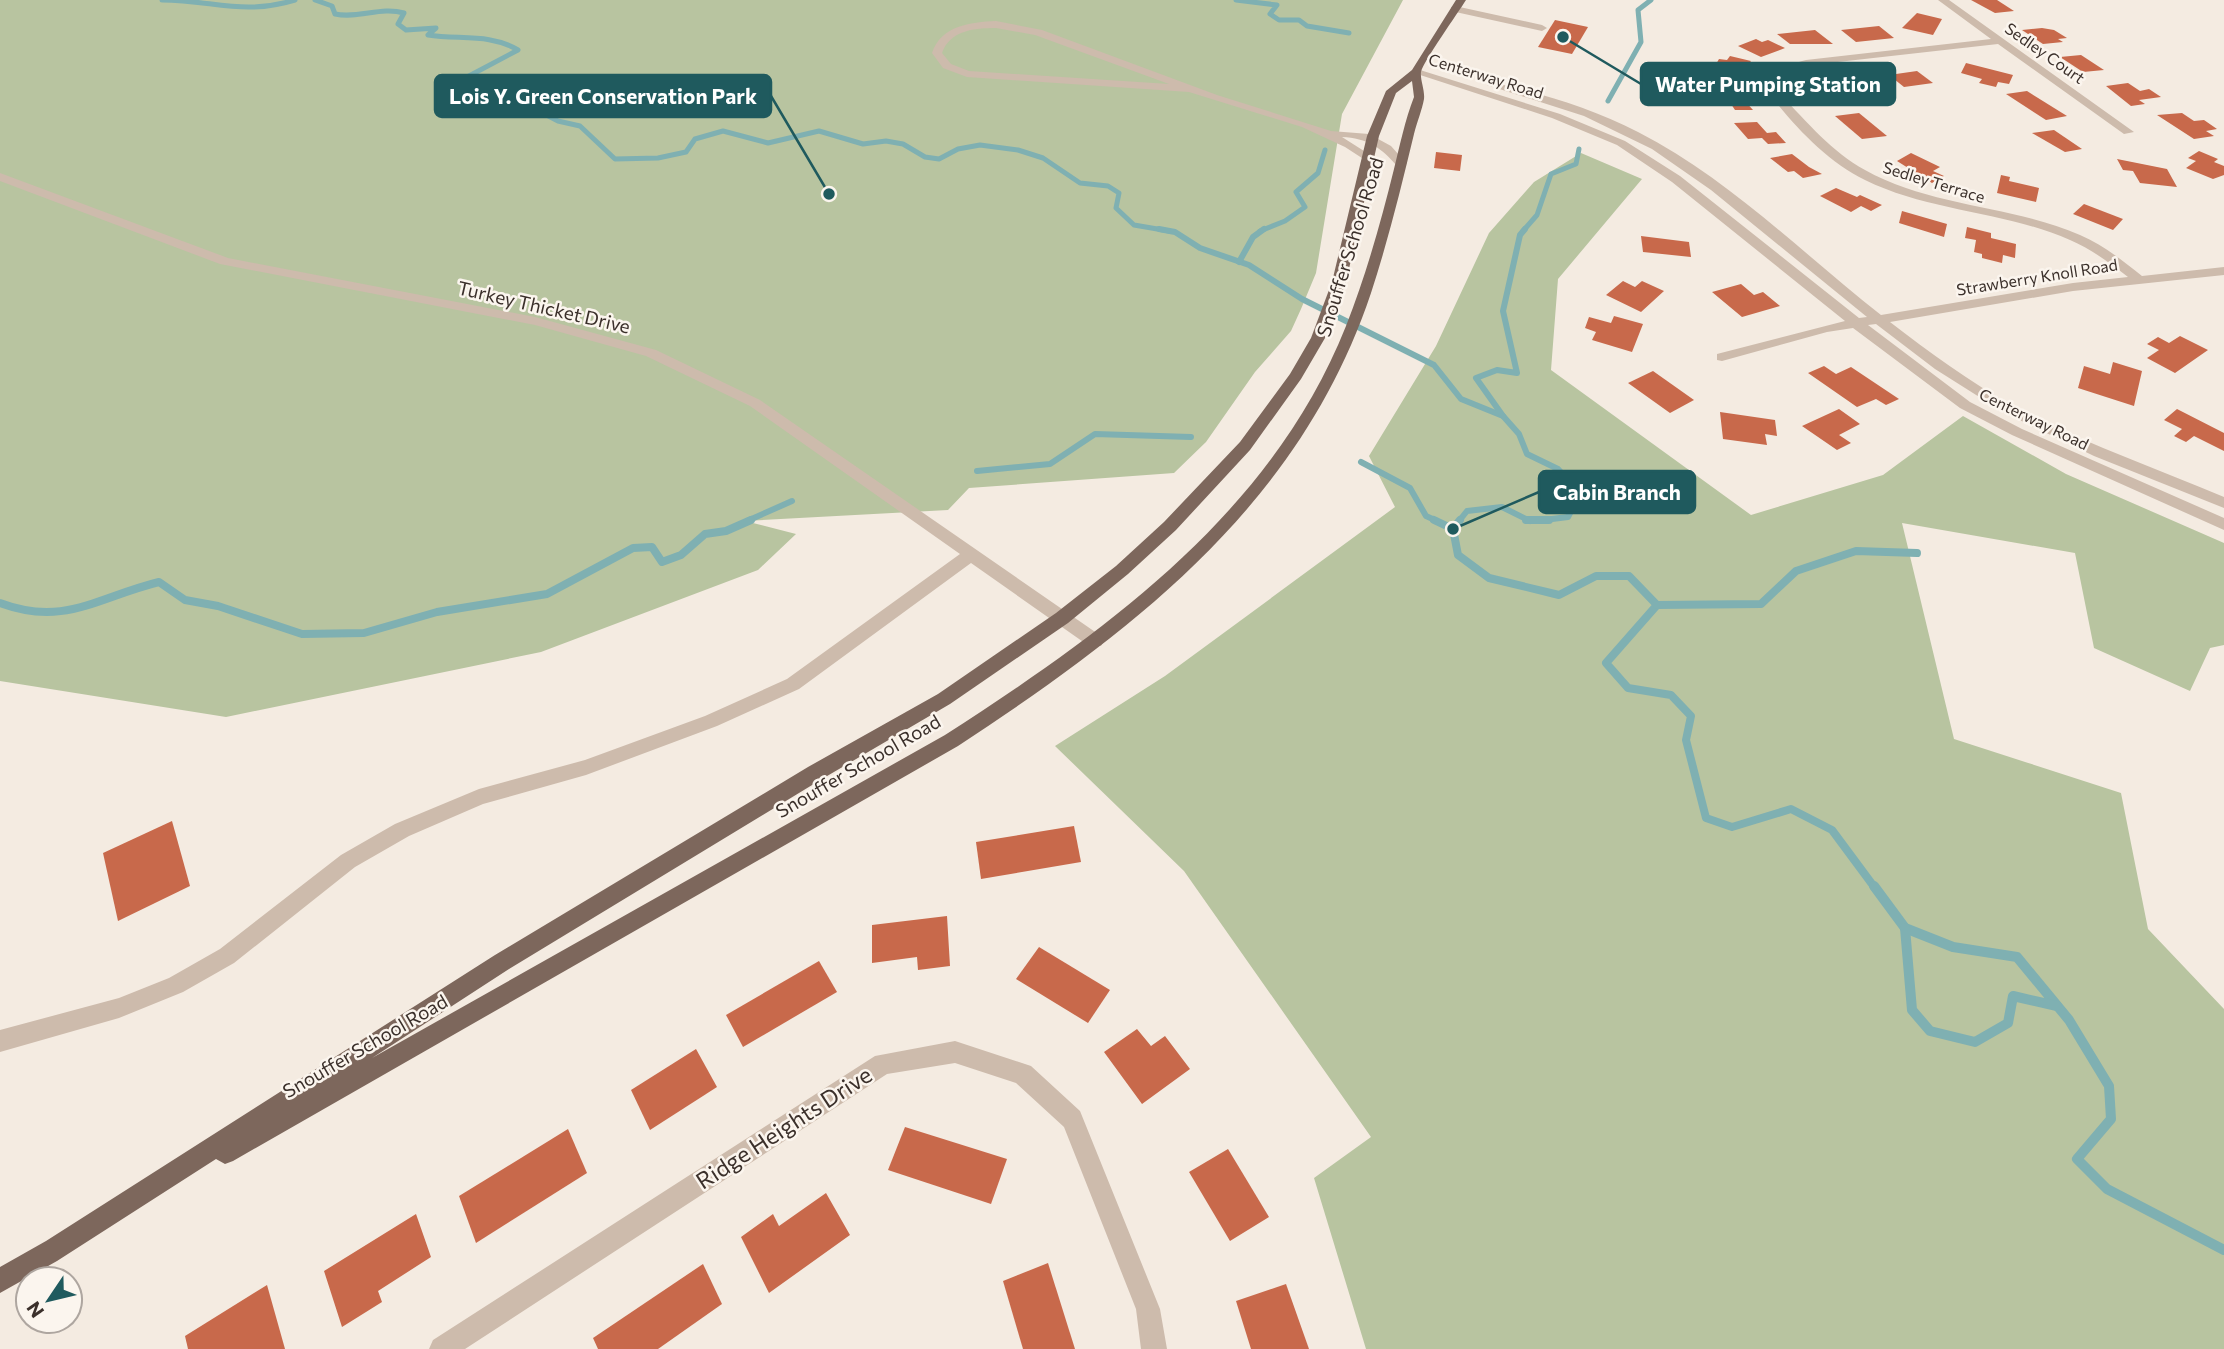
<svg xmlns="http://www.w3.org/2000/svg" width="2224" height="1349" font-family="Commissioner,sans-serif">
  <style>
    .green { fill: #b8c4a0 }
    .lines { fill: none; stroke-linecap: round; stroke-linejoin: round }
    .stream-far3 { stroke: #7fb0b2; stroke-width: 5 }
    .stream-far2 { stroke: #7fb0b2; stroke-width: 6 }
    .stream-far1 { stroke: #7fb0b2; stroke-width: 8 }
    .stream { stroke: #7fb0b2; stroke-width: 10 }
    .building { fill: #c8694b }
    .minor { fill: #cdbbac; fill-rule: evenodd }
    .major { fill: #7d675c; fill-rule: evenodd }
    .labels { text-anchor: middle; stroke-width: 5; stroke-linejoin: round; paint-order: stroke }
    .far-street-label { font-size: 16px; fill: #3b302b; stroke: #fbf5ee }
    .street-label { font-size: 19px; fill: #3b302b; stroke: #fbf5ee }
    .near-street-label { font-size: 23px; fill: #3b302b; stroke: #fbf5ee }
    .leader { fill: none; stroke: #1f5a5e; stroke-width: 2.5 }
    .callout-dot { fill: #1f5a5e; stroke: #fbf5ee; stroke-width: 2.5 }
    .callout { fill: #1f5a5e; stroke: #1f5a5e; stroke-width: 2.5 }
    .callout-label { font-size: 21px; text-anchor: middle; font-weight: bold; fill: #fff }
  </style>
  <rect width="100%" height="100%" fill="#f4ebe1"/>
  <g class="green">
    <path d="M 0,0 L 1403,0 L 1342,114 L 1316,273 L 1301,309 L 1291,331 L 1255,372 L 1206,442 L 1174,473 L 969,488 L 948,510 L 745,521 L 796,534 L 758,570 L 541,652 L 226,717 L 0,681 Z"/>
    <path d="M 1581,153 L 1642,179 L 1558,279 L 1551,370 L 1751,515 L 1883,475 L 1963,416 L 2066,474 L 2224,543 L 2224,645 L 2210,648 L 2190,691 L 2094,648 L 2075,553 L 1902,523 L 1954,739 L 2121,793 L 2148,929 L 2224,1009 L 2224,1349 L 1366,1349 L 1314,1178 L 1371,1137 L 1184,871 L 1055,746 L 1165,676 L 1395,507 L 1369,456 L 1436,346 L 1489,233 L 1534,182 Z"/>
  </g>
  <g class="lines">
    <g class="stream-far3">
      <path d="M 162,0 C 213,0 242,16 295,0"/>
      <path d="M 315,0 L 332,6 L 335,14 C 359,19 381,6 404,13 L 398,24 L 406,30 L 436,28 L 428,35 C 459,40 490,33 518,50 L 467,77 L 507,79 L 529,90 L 531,107 L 558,121 L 580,126 L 615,159 L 658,158 L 686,152 L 695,139 L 723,131 L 768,143 L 819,131 L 863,144 L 886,141 L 903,144 L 925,157 L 939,159 L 958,149 L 980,145 L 1018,150 L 1043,158 L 1080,183 L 1108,186 L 1119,193 L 1116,208 L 1134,225 L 1169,231"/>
      <path d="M 1236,0 L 1277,5 L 1270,14 L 1279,20 L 1299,20 L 1307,26 L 1349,33"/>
      <path d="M 1608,101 L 1641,42 L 1638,10 L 1651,0"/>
      <path d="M 1260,231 L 1285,221 L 1305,207 L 1296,192 L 1318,173 L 1325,150"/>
      <path d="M 1523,231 L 1537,215 L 1551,174 L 1576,164 L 1579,149"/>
    </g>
    <g class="stream-far2">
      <path d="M 1159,229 L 1175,232 L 1200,248 L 1249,265 L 1302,299 L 1434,365 L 1461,399 L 1503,416 L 1519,434 L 1527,454 L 1558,469 L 1580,494 L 1568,517 L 1536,521"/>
      <path d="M 1239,262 L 1253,237 L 1264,229"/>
      <path d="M 1503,416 L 1476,378 L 1497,370 L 1517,373 L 1503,311 L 1520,235 L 1525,229"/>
      <path d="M 1361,462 L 1410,488 L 1426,516 L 1437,521"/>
      <path d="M 977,471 L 1050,464 L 1095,434 L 1191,437"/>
      <path d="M 747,521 L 792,501"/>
      <path d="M 1459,521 L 1467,511 L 1502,507 L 1530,521"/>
    </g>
    <g class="stream-far1">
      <path d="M 1434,520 L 1453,529"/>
      <path d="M 1460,520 L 1453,529 L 1458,555 L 1489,578 L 1559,595 L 1596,576 L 1629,576 L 1657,605 L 1606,663 L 1628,688 L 1671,695 L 1691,716 L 1686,740 L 1706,818 L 1732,827 L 1791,809 L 1832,830 L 1875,888"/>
      <path d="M 1526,520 L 1549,520"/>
      <path d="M 0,603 C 64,627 98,597 159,582 L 185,600 L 218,606 L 302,634 L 364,633 L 437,612 L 547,594 L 633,548 L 652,547 L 662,562 L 681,555 L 705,534 L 726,531 L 751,520"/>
      <path d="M 1657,605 L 1761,604 L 1796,571 L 1856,551 L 1917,553"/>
    </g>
    <g class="stream">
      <path d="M 1874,886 L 1905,928 L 1953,947 L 2017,957 L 2069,1020 L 2109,1086 L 2111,1119 L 2077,1159 L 2107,1189 L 2224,1250"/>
      <path d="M 1905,928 L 1912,1010 L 1930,1031 L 1975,1042 L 2008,1023 L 2013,996 L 2057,1006"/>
    </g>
  </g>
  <g class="building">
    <path d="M 1971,0 L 1997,0 L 2014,11 L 1995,13 Z"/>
    <path d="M 1917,13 L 1942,19 L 1933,35 L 1902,28 Z"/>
    <path d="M 1555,20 L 1588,27 L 1572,54 L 1538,47 Z"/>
    <path d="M 1879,26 L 1894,38 L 1856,42 L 1841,30 Z"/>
    <path d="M 2042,28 L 2054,30 L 2067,38 L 2058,39 L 2063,42 L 2043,44 L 2022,30 Z"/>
    <path d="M 1815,30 L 1833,44 L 1790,44 L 1777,34 Z"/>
    <path d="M 1756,39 L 1762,42 L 1768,40 L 1785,48 L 1761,57 L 1738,46 Z"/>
    <path d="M 2081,55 L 2104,70 L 2083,72 L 2060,57 Z"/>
    <path d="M 1730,56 L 1751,61 L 1747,66 L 1743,66 L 1736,77 L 1712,71 L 1719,59 L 1727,60 Z"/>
    <path d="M 1966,63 L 2013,75 L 2009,84 L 1998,82 L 1996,87 L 1979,83 L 1982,79 L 1961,73 Z"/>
    <path d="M 1917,71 L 1933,83 L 1904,87 L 1889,75 Z"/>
    <path d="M 2128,83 L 2140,91 L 2149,89 L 2161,97 L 2139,100 L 2145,104 L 2131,106 L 2106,86 Z"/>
    <path d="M 1708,90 L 1735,90 L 1753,110 L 1735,110 L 1731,104 L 1717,104 Z"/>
    <path d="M 2027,91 L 2067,116 L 2046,120 L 2006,94 Z"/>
    <path d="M 1859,113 L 1887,136 L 1862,139 L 1835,116 Z"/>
    <path d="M 2182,113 L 2194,121 L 2204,120 L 2217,129 L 2206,131 L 2214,136 L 2194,139 L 2157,115 Z"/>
    <path d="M 1757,122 L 1767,133 L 1776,132 L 1786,143 L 1768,144 L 1762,138 L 1748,139 L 1734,123 Z"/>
    <path d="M 2054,130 L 2082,149 L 2065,152 L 2032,133 Z"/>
    <path d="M 2199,151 L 2218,159 L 2214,162 L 2224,166 L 2224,175 L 2213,179 L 2186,168 L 2196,161 L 2188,158 Z"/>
    <path d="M 1436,152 L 1462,155 L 1460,171 L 1434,168 Z"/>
    <path d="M 1911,153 L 1940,167 L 1933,171 L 1944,176 L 1932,183 L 1897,161 Z"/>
    <path d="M 1792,154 L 1809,167 L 1822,174 L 1803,178 L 1794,171 L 1788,172 L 1770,158 Z"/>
    <path d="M 2117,159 L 2167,169 L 2177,187 L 2140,183 L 2133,171 L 2123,170 Z"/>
    <path d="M 2001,175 L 2010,177 L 2009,181 L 2039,188 L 2036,202 L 1997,193 Z"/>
    <path d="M 1836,188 L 1857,197 L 1860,195 L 1882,205 L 1871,211 L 1861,206 L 1851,212 L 1820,196 Z"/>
    <path d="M 2084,204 L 2123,219 L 2113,230 L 2073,214 Z"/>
    <path d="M 1902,211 L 1947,224 L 1944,237 L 1899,223 Z"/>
    <path d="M 1967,227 L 1991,233 L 1991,238 L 2016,244 L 2015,258 L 2003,255 L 2002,263 L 1982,258 L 1982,254 L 1974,252 L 1976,240 L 1965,238 Z"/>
    <path d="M 1641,236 L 1689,242 L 1691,257 L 1643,252 Z"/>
    <path d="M 1623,281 L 1635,287 L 1642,281 L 1664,291 L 1641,312 L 1606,295 Z"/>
    <path d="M 1741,284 L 1754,295 L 1763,292 L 1780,306 L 1742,317 L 1712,292 Z"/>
    <path d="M 1614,316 L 1643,324 L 1632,352 L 1592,340 L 1596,332 L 1585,328 L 1589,317 L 1611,323 Z"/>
    <path d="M 2180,336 L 2208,350 L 2175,373 L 2147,358 L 2159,350 L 2147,344 L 2158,337 L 2169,343 Z"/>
    <path d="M 2113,362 L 2142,371 L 2134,406 L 2078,388 L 2084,366 L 2110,374 Z"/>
    <path d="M 1824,366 L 1836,374 L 1851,367 L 1899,399 L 1886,405 L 1876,399 L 1857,407 L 1808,373 Z"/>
    <path d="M 1653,371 L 1694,400 L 1670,413 L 1628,383 Z"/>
    <path d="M 1839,409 L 1860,424 L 1839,435 L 1851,443 L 1837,450 L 1802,426 Z"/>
    <path d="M 2177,409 L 2224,433 L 2224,451 L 2194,436 L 2186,442 L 2174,436 L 2182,429 L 2164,420 Z"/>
    <path d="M 1720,412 L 1775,420 L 1777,436 L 1765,434 L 1767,445 L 1723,439 Z"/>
    <path d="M 172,821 L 190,886 L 118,921 L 103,853 Z"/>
    <path d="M 1074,826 L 1081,862 L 981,879 L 976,842 Z"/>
    <path d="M 947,916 L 950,966 L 918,970 L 917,957 L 872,963 L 872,925 Z"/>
    <path d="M 1039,947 L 1110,990 L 1088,1023 L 1016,979 Z"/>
    <path d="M 819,961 L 837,992 L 743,1047 L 726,1015 Z"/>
    <path d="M 1137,1029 L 1151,1046 L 1165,1036 L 1190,1069 L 1142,1104 L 1104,1052 Z"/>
    <path d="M 696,1049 L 717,1087 L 650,1130 L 631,1090 Z"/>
    <path d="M 905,1127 L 1007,1159 L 991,1204 L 888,1170 Z"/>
    <path d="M 568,1129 L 587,1173 L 476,1243 L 459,1196 Z"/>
    <path d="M 1228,1149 L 1269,1217 L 1230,1241 L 1189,1172 Z"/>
    <path d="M 826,1193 L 850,1235 L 769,1293 L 741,1237 L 773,1214 L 779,1226 Z"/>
    <path d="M 416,1214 L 431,1257 L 378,1291 L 382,1302 L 342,1327 L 324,1271 Z"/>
    <path d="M 1048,1263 L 1075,1349 L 1023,1349 L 1003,1281 Z"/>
    <path d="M 703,1264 L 722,1304 L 658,1349 L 598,1349 L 593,1338 Z"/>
    <path d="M 1286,1284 L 1309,1349 L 1251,1349 L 1236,1301 Z"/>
    <path d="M 267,1285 L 285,1349 L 188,1349 L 185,1336 Z"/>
  </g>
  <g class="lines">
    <g class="minor">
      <path d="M 1938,0 L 1949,0 L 2134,132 L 2124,134 L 1998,44 L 1811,65 L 1783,78 L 1781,95 C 1807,122 1832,152 1865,170 C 1931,207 2011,205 2080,235 C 2103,245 2122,260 2142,276 L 2224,267 L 2224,275 L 2073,291 L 1890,322 C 1929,352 1970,382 2013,406 C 2081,442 2153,467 2224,497 L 2224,508 L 2094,456 L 2003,412 L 1935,369 L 1876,324 L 1868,325 L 1970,402 L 2022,429 L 2224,518 L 2224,530 L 2012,435 L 1960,408 L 1853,328 L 1827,332 L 1722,361 L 1717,360 L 1717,354 L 1845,321 L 1672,182 L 1617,145 L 1552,118 L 1411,72 L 1420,70 L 1560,114 L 1625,141 L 1680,176 L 1859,318 L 1867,317 L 1711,190 L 1652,149 L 1584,116 L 1487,85 L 1492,82 C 1542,94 1592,108 1638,132 C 1728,178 1802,253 1881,315 L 2073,283 L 2128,277 C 2110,263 2091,249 2070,240 C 2005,211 1930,212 1865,180 C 1828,162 1796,128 1771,96 C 1767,72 1787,65 1806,60 L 1991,39 Z"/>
      <path d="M 1455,6 L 1542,25 L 1547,28 L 1542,31 L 1451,11 L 1451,7 Z"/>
      <path d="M 996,21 L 1042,30 L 1217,95 L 1331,131 L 1369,134 L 1391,146 L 1407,164 L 1397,166 C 1382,148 1367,138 1342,137 L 1375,158 L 1365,160 L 1345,147 L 1302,127 L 1189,92 L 967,77 L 943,68 L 932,53 C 941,26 970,22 996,21 ZM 996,28 L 1035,35 L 1169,84 L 969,71 L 951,64 L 942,53 C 950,30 975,28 996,28 Z"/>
      <path d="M 0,173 L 228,258 L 535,317 L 656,350 L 760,400 L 1101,636 L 1104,641 L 1101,646 L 1089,646 L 971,563 L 799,689 L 717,726 L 586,775 L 483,804 L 409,836 L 355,867 L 234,963 L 183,992 L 119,1018 L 0,1052 L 0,1030 L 119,998 L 169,978 L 220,949 L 341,855 L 395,824 L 479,789 L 585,760 L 705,716 L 787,679 L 960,554 L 750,406 L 646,356 L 535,325 L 220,264 L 0,181 Z"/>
      <path d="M 955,1041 L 1031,1066 L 1080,1111 L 1160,1309 L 1167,1349 L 1141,1349 L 1136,1309 L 1064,1127 L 1016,1083 L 955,1063 L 887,1074 L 465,1349 L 429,1349 L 433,1340 L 875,1056 Z"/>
    </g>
    <path class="major" d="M 1456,0 L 1466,0 C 1458,13 1423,62 1421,72 C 1420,80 1425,90 1424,99 C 1422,110 1417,122 1414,134 C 1401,188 1388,241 1371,293 C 1301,503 1136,629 958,746 L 233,1161 L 225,1164 L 216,1159 L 57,1261 L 0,1293 L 0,1267 L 46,1241 L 495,955 L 808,767 L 938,694 L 1056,613 L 1116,566 L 1164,522 L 1240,442 L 1290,374 L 1311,338 L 1332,282 L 1367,136 L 1386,91 L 1412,70 ZM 1412,81 L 1414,97 C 1405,120 1400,145 1394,169 C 1381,222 1366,275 1346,326 C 1272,512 1108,630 945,735 L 372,1058 L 509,969 L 822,779 L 950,704 L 1068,623 L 1128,574 L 1176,530 L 1250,450 L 1301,379 L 1325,338 L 1346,282 L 1379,136 L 1396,93 Z"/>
  </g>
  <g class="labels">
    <g class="far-street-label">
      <text transform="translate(2045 53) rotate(35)" y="6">Sedley Court</text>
      <text transform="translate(1486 76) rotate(17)" y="6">Centerway Road</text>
      <text transform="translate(1934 182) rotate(17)" y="6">Sedley Terrace</text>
      <text transform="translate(2037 277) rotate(-9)" y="6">Strawberry Knoll Road</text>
      <text transform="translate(2034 419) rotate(26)" y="6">Centerway Road</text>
    </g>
    <g class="street-label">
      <text transform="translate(1350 247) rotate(-73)" y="7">Snouffer School Road</text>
      <text transform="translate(544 307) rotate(13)" y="7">Turkey Thicket Drive</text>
      <text transform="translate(858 766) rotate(-30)" y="7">Snouffer School Road</text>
      <text transform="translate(365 1046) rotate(-30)" y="7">Snouffer School Road</text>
    </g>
    <g class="near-street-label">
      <text transform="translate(784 1128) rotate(-33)" y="8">Ridge Heights Drive</text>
    </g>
  </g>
  <path class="leader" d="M1563 37L1641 84M829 194L771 96M1453 529L1539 492"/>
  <g class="callout-dot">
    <circle cx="1563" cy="37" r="7"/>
    <circle cx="829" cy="194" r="7"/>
    <circle cx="1453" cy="529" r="7"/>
  </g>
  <g class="callout">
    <rect x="1641" y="63" width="254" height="42" rx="7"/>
    <rect x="435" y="75" width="336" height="42" rx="7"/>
    <rect x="1539" y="471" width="156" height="42" rx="7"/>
  </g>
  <g class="callout-label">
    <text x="1768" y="92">Water Pumping Station</text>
    <text x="603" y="104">Lois Y. Green Conservation Park</text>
    <text x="1617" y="500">Cabin Branch</text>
  </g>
  <g transform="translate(49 1300) rotate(235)"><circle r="33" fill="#fbf5ee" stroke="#aea6a0" stroke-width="2"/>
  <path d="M0-5L12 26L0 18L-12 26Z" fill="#1f5a5e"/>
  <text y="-10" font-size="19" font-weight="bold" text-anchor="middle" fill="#3b302b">N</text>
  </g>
</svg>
